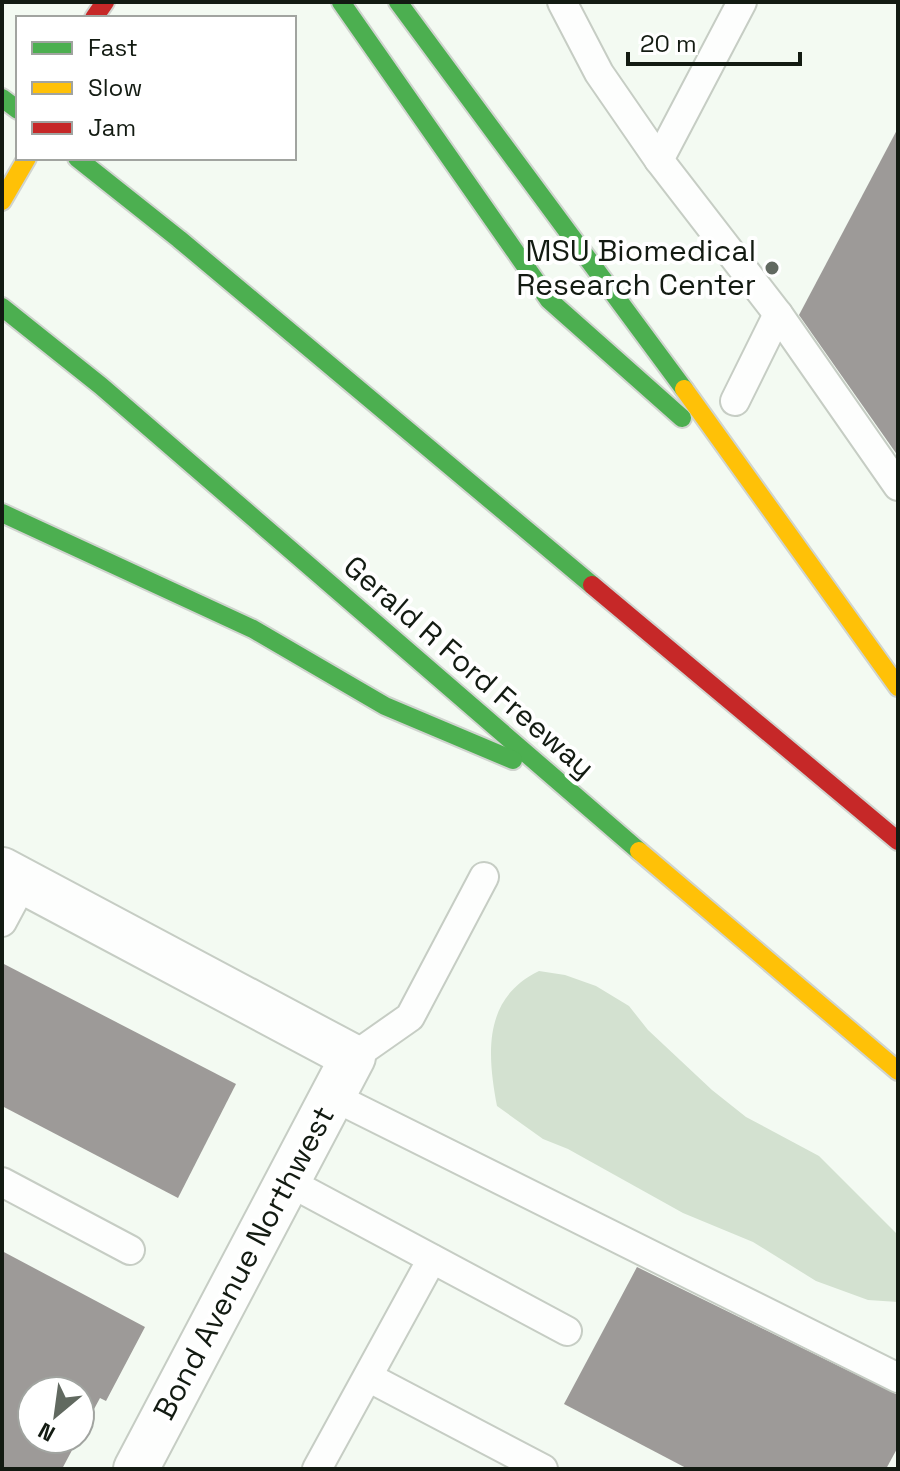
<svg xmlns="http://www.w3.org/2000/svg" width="900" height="1471" font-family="'Space Grotesk',sans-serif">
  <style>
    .green { fill: #d3e1d0 }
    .building { fill: #9d9a98 }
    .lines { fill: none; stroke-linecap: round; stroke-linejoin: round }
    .lane-casing { stroke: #c6cdc4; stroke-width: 32 }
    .street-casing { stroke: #c6cdc4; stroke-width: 48 }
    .fast-casing { stroke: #d0d4cf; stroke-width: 22 }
    .slow-casing { stroke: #d0d4cf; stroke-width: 22 }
    .jam-casing { stroke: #d0d4cf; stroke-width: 22 }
    .lane { stroke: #fdfefd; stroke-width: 28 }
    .street { stroke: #fdfefd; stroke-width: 44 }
    .fast { stroke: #4caf50; stroke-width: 18 }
    .slow { stroke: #ffc107; stroke-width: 18 }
    .jam { stroke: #c62828; stroke-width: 18 }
    .poi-dot { fill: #616960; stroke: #fff; stroke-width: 3 }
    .labels { text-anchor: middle; stroke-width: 8; stroke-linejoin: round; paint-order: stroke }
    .poi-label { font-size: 30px; fill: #131b12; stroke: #fff; text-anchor: end }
    .street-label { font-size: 30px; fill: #131b12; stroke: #fff }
  </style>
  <rect width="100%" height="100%" fill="#f3faf2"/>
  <path class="green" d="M 539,971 L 565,975 L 596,986 L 629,1006 L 648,1030 L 712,1090 L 746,1117 L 819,1156 L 898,1235 L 898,1302 L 868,1300 L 816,1281 L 753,1242 L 683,1213 L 568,1149 L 543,1139 L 497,1106 C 487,1053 483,998 539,971 Z"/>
  <g class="building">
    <path d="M 898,128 L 898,456 L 799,315 Z"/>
    <path d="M 2,963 L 236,1084 L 178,1198 L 2,1106 Z"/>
    <path d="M 2,1251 L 145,1327 L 106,1401 L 100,1398 L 80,1435 L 80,1391 L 32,1391 L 32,1439 L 78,1439 L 62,1469 L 2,1469 Z"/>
    <path d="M 637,1267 L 898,1395 L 898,1447 L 886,1469 L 688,1469 L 564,1404 Z"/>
  </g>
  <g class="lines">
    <defs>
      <g id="lane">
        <path d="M 562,2 L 599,73 L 659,160 L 778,314 L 898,486"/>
        <path d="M 659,160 L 742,2"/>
        <path d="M 735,401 L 778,314"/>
        <path d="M 2,922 L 24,881"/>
        <path d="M 353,1057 L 410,1017 L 484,877"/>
        <path d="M 332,1096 L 898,1378"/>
        <path d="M 287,1181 L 567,1331"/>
        <path d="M 2,1182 L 130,1250"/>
        <path d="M 368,1377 L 543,1469"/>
        <path d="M 317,1469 L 432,1259"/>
      </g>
      <path id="street" d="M 2,870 L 353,1057 L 136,1469"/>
      <g id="fast">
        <path d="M 341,2 L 549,300 L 682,418"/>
        <path d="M 398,2 L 684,389"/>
        <path d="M 2,98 L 18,110"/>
        <path d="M 77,158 L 179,239 L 592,585"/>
        <path d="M 2,307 L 101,386 L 639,851"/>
        <path d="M 2,513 L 253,629 L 385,706 L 513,760"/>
      </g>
      <g id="slow">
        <path d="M 2,201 L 27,158"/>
        <path d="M 684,389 L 898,687"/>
        <path d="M 639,851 L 898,1071"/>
      </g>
      <g id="jam">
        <path d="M 94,18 L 105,2"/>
        <path d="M 592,585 L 898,841"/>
      </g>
    </defs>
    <use href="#lane" class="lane-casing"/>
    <use href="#street" class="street-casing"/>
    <use href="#fast" class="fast-casing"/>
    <use href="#slow" class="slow-casing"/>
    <use href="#jam" class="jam-casing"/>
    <use href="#lane" class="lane"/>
    <use href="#street" class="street"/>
    <use href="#fast" class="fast"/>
    <use href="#slow" class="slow"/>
    <use href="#jam" class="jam"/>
  </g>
  <circle class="poi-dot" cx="772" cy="268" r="8"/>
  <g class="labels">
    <g class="poi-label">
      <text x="756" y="261">MSU Biomedical<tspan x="756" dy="34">Research Center</tspan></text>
    </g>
    <g class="street-label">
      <text transform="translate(469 667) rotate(41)" y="10">Gerald R Ford Freeway</text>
      <text transform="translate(244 1263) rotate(-62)" y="10">Bond Avenue Northwest</text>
    </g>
  </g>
  <rect width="900" height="1471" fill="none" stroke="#131b12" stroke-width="8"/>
  <rect x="16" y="16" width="280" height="144" fill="#ffffff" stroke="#a1a4a0" stroke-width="2"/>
  <rect x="32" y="42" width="40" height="12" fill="#4caf50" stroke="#a1a4a0" stroke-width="2"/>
  <text x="88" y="56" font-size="24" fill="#131b12">Fast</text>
  <rect x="32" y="82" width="40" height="12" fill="#ffc107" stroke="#a1a4a0" stroke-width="2"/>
  <text x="88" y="96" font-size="24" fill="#131b12">Slow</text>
  <rect x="32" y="122" width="40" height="12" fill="#c62828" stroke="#a1a4a0" stroke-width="2"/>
  <text x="88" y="136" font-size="24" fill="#131b12">Jam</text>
  <g transform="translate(56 1415) rotate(209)"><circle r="38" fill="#ffffff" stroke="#a1a4a0" stroke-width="2"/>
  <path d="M0-6L14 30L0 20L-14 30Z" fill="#616960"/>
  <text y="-12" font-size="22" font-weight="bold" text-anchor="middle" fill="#131b12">N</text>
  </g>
  <path d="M628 52v12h172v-12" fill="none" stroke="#131b12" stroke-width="4"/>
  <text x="640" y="52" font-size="24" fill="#131b12" stroke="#ffffff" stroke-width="6" paint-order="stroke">20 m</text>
</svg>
